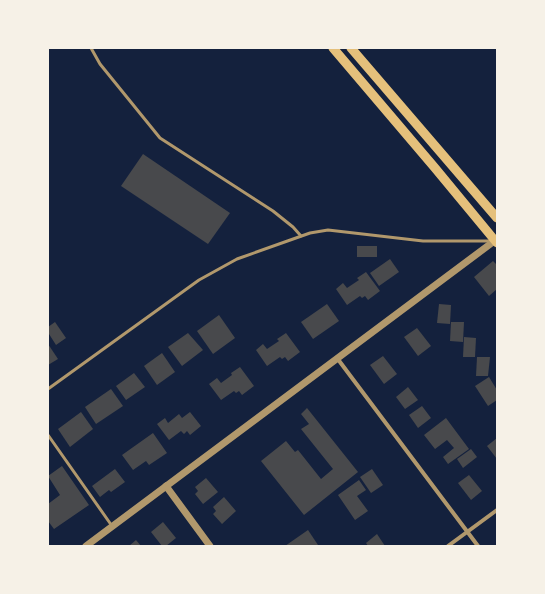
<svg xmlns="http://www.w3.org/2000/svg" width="545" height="594" font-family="Ubuntu,sans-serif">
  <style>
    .building { fill: #48494c }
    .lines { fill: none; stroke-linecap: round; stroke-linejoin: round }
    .service { stroke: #b1986c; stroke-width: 3 }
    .minor { stroke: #b1986c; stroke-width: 4 }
    .tertiary { stroke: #b1986c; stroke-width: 7 }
    .primary { stroke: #e5c07b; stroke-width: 9 }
  </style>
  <rect width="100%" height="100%" fill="#14213d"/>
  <g class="building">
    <path d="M 143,154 L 230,213 L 208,244 L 121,186 Z"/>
    <rect x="357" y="246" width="20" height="11"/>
    <path d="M 390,259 L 399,272 L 379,286 L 370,273 Z"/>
    <path d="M 493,261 L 497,265 L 497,289 L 489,296 L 474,277 Z"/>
    <path d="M 366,272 L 380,291 L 368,300 L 365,296 L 362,298 L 360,296 L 347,305 L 336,289 L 343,283 L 347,288 L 359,280 L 357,278 Z"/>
    <path d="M 327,304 L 339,321 L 313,339 L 301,322 Z"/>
    <path d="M 439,304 L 451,305 L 450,324 L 437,323 Z"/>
    <path d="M 219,315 L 235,338 L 213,354 L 197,331 Z"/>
    <path d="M 55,322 L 66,338 L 56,345 L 49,334 L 48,335 L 48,327 Z"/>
    <path d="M 451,322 L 464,322 L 463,342 L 450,341 Z"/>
    <path d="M 417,328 L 431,346 L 418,356 L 404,337 Z"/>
    <path d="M 188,333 L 203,350 L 182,366 L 168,347 Z"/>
    <path d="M 286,333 L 300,352 L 288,361 L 285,357 L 282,359 L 280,357 L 267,366 L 256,350 L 263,344 L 267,349 L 279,341 L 277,339 Z"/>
    <path d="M 464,337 L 476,338 L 475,357 L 463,357 Z"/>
    <path d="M 48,344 L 58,359 L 48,365 Z"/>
    <path d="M 162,353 L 175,372 L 157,385 L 144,366 Z"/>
    <path d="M 383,356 L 397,374 L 384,384 L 370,365 Z"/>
    <path d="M 477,357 L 490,357 L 488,376 L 476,376 Z"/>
    <path d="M 240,367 L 254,386 L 242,395 L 239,391 L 236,393 L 234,391 L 221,400 L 209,384 L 217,378 L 221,383 L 232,375 L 231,373 Z"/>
    <path d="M 134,373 L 145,387 L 126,400 L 116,386 Z"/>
    <path d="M 489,377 L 497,390 L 497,400 L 488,406 L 475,386 Z"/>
    <path d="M 408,387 L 418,400 L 405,409 L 396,397 Z"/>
    <path d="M 111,389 L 123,406 L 96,424 L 85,407 Z"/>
    <path d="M 422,406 L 431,418 L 418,428 L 409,415 Z"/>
    <path d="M 307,408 L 358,472 L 304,515 L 261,461 L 286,441 L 295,452 L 298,450 L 321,479 L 333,469 L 301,429 L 309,424 L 301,414 Z"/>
    <path d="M 81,412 L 93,429 L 70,447 L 58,429 Z"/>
    <path d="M 190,412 L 201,426 L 190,435 L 187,431 L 184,434 L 181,431 L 169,440 L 157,424 L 165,418 L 168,423 L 179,414 L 182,418 Z"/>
    <path d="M 446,418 L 469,449 L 448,464 L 443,457 L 454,448 L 447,440 L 435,449 L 424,435 Z"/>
    <path d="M 153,433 L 167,453 L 149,465 L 146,461 L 133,470 L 122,455 Z"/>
    <path d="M 497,438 L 497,459 L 487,446 Z"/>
    <path d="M 471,449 L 477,457 L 463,468 L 457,459 Z"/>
    <path d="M 62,466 L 89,505 L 54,529 L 48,521 L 48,504 L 60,495 L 48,476 Z"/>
    <path d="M 115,469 L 125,482 L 111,492 L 109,490 L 100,497 L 92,486 Z"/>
    <path d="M 372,469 L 383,485 L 371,493 L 360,477 Z"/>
    <path d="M 469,475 L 482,491 L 471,500 L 458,483 Z"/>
    <path d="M 206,478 L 218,492 L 203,504 L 195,494 L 198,491 L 195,487 Z"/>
    <path d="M 359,480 L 366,490 L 357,496 L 368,511 L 355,520 L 338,495 Z"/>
    <path d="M 224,497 L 236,511 L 222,524 L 213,514 L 216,511 L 213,507 Z"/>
    <path d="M 163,522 L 176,538 L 166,546 L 162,546 L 151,532 Z"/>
    <path d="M 308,530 L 318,545 L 285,546 Z"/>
    <path d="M 377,534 L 385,546 L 368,546 L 366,543 Z"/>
    <path d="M 136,540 L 141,546 L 129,546 Z"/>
  </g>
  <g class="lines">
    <g class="service">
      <path d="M 91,48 L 100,64 L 160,138 L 273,211 L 293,227 L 301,236"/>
      <path d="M 48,389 L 199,280 L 237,259 L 310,233 L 328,230 L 423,241 L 492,241"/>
      <path d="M 48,435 L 112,526"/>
    </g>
    <g class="minor">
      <path d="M 337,358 L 478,546"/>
      <path d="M 448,546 L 497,510"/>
    </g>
    <g class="tertiary">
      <path d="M 166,486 L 210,546"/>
      <path d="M 86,546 L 497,239"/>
    </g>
    <g class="primary">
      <path d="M 333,48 L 435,168 L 497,243"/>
      <path d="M 351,48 L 497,218"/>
    </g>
  </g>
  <rect width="545" height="594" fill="none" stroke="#f6f1e7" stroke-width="98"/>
</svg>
